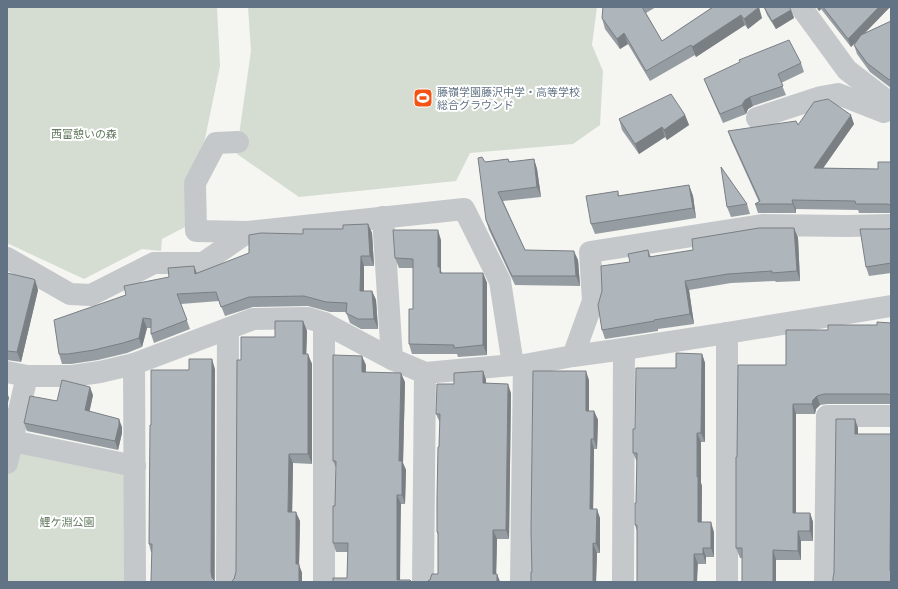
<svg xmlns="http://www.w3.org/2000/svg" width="898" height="589" font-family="Barlow,'Noto Sans JP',sans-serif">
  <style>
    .green { fill: #d5ddd2 }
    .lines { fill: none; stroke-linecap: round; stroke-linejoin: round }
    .minor { stroke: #c4c8cb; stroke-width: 22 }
    .wall { fill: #969da2 }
    .shaded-wall { fill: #7a7f84 }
    .building { fill: #aeb6bc; stroke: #7a7f84 }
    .labels { text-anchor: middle; stroke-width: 4; stroke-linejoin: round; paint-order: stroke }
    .poi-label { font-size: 11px; fill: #617385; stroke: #fff; text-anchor: start }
    .park-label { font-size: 11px; fill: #657b61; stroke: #fff }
  </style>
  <rect width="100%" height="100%" fill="#f5f5f1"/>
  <g class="green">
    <path d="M 7,7 L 217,7 L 220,66 L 187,226 L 162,239 L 161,251 L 142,249 L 84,279 L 7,243 Z"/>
    <path d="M 248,7 L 597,7 L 592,45 L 603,71 L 600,125 L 573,144 L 470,153 L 456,181 L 299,197 L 237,154 L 238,142 L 251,51 Z"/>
    <path d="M 10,450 L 128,471 L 127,582 L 7,582 L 7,482 Z"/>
  </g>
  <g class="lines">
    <g class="minor">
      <path d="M 801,7 L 847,70 L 886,100 L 891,101"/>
      <path d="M 757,118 L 821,97 L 838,94 L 884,112 L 891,106"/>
      <path d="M 238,142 L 216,143 L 195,183 L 196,231 L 248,232"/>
      <path d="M 383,217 L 392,359"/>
      <path d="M 7,258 L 70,294 L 91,295 L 154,263 L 203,263 L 248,232 L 464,209 L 500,281 L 513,365"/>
      <path d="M 573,356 L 593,301 L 590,252 L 762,225 L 846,226 L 891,225"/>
      <path d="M 134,364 L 135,582"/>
      <path d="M 7,372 L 27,376 L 72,376 L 100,372 L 134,364 L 253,319 L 308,318 L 324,323 L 392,359 L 425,373 L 513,365 L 524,365 L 573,356 L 624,349 L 727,333 L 891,306"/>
      <path d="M 12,441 L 135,466"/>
      <path d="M 7,463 L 27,376"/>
      <path d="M 227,582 L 228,329"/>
      <path d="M 324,582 L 324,323"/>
      <path d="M 423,582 L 425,373"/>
      <path d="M 521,582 L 524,365"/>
      <path d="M 623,582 L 624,349"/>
      <path d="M 727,582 L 727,333"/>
      <path d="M 825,582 L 827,416 L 891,416"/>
    </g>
  </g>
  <g class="wall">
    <path d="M 603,7 L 656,7 L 646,13 L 662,41 L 713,7 L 762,18 L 748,29 L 745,25 L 696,57 L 695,55 L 650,81 L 628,44 L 620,49 L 605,29 L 602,18 Z"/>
    <path d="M 764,7 L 791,10 L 794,18 L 776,29 L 767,15 Z"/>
    <path d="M 816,7 L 890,7 L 865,33 L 891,21 L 891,88 L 870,72 L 857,54 L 854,45 L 856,42 L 851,47 L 821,9 L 819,11 Z"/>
    <path d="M 801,63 L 804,72 L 781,83 L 786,95 L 753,106 L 748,109 L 746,114 L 723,123 L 708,89 L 704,79 Z"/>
    <path d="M 685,115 L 689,125 L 667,140 L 665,137 L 639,154 L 622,130 L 619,119 Z"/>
    <path d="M 854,124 L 823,168 L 878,169 L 891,162 L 891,213 L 859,213 L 858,210 L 796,209 L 796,213 L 758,213 L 755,204 L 759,202 L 731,140 L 728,131 L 798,125 Z"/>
    <path d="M 508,159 L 510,162 L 534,159 L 537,169 L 541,197 L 503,201 L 525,250 L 578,260 L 580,286 L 515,285 L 489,230 L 486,220 L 485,162 Z"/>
    <path d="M 689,185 L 693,196 L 696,218 L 595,234 L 591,224 L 618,191 L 619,196 Z"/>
    <path d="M 747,204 L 750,214 L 731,217 L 727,207 Z"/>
    <path d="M 368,224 L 372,233 L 374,266 L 364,266 L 364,291 L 372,291 L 376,300 L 378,329 L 361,329 L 350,323 L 346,312 L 330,312 L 308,306 L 253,307 L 225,316 L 219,301 L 181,304 L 190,329 L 154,343 L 151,334 L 151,328 L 147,328 L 142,347 L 127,353 L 98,360 L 71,364 L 62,364 L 59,354 L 197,273 L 303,234 L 343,229 Z"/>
    <path d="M 794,228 L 798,238 L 800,281 L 776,282 L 775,281 L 731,283 L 689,290 L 694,324 L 658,329 L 658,331 L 605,339 L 602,330 L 630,262 L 648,250 L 651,257 L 693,250 Z"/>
    <path d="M 891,228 L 891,273 L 869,276 L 866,267 L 888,229 Z"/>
    <path d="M 441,240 L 441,271 L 442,273 L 483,273 L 487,283 L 487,355 L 458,357 L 457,354 L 412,354 L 409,344 L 413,309 L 413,268 L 399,268 L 395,258 Z"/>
    <path d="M 7,273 L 35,280 L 38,290 L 21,362 L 7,360 Z"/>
    <path d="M 303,321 L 307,331 L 306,354 L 312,364 L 312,464 L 293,463 L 292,512 L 300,521 L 299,565 L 302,573 L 302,582 L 231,582 L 234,579 L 236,572 L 241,360 L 275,337 Z"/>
    <path d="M 891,323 L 891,404 L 827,404 L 820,405 L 816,409 L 815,414 L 796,414 L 796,513 L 810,513 L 813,522 L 813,541 L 801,541 L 801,560 L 776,560 L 776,582 L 742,582 L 742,558 L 740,558 L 736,548 L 737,457 L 786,365 L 828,330 L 877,325 Z"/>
    <path d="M 702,354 L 705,363 L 705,442 L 701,442 L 701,483 L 702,486 L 702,522 L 714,532 L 714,557 L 706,557 L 706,564 L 698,564 L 637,531 L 635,525 L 636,503 L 637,462 L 633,453 L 635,429 L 676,368 Z"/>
    <path d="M 366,365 L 366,372 L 405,382 L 403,463 L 406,470 L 405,504 L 401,504 L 347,578 L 348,552 L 336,552 L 333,543 L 335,506 L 336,468 L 333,461 Z"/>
    <path d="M 215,369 L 215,580 L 151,552 L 149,544 L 151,425 L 189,370 Z"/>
    <path d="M 483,371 L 486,380 L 486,383 L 511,393 L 509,539 L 497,539 L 496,574 L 497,574 L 500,582 L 427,582 L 430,580 L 438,574 L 438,535 L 437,532 L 440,423 L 436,414 L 454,384 Z"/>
    <path d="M 589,380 L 589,411 L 594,411 L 598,420 L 597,449 L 594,449 L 593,509 L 600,518 L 600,553 L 597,553 L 596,582 L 531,582 L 532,572 Z"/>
    <path d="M 93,395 L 89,412 L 122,427 L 122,433 L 118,450 L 27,431 L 24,423 L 57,401 Z"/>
  </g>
  <g class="shaded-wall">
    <path d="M 759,7 L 762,18 L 748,29 L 744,19 Z"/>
    <path d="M 818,7 L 820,7 L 821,9 L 819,11 Z"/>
    <path d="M 879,7 L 890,7 L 851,47 L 848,39 Z"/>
    <path d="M 791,10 L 794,18 L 776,29 L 772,21 Z"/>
    <path d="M 741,15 L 745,25 L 696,57 L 692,47 Z"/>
    <path d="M 624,33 L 628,44 L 620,49 L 617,39 Z"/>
    <path d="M 750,97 L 753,106 L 748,109 L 746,114 L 742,105 L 745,100 Z"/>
    <path d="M 685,115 L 689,125 L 667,140 L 664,130 Z"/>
    <path d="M 851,115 L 854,124 L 817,177 L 814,168 Z"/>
    <path d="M 662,127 L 665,137 L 639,154 L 635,144 Z"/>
    <path d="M 534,159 L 537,169 L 541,197 L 537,187 Z"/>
    <path d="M 689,185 L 693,196 L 696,218 L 693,208 Z"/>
    <path d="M 792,200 L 796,209 L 796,213 L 793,204 Z"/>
    <path d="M 368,224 L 372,233 L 374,266 L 370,256 Z"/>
    <path d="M 794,228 L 798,238 L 800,281 L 797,271 Z"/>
    <path d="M 438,230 L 441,240 L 441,271 L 443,277 L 443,283 L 438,267 Z"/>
    <path d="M 574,251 L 578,260 L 580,286 L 576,276 Z"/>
    <path d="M 361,256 L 364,266 L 364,300 L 360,291 Z"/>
    <path d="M 194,266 L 198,276 L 195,274 Z"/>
    <path d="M 483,273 L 487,283 L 487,355 L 483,345 Z"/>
    <path d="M 35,280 L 38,290 L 21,362 L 17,352 Z"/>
    <path d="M 685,281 L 689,290 L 694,324 L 690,314 Z"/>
    <path d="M 372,291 L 376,300 L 378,329 L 374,319 Z"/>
    <path d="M 143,318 L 147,328 L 142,347 L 139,338 Z"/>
    <path d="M 303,321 L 307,331 L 306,364 L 303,354 Z"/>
    <path d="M 308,354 L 312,364 L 312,464 L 308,454 Z"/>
    <path d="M 702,354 L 705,363 L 705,442 L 701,433 Z"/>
    <path d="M 362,356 L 366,365 L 365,381 L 362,372 Z"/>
    <path d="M 212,359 L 215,369 L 214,582 L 211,572 Z"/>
    <path d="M 483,371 L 486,380 L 486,393 L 483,383 Z"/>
    <path d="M 586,371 L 589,380 L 589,420 L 586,411 Z"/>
    <path d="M 401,373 L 405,382 L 403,463 L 406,470 L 405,504 L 402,495 L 399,461 Z"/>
    <path d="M 508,384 L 511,393 L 509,539 L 506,530 Z"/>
    <path d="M 90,387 L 93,395 L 88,419 L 85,410 Z"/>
    <path d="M 7,392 L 9,398 L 7,407 Z"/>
    <path d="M 817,396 L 820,405 L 816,409 L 815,414 L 812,404 L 813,400 Z"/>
    <path d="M 793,404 L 796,414 L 796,522 L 793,513 Z"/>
    <path d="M 594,411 L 598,420 L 597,449 L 594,439 Z"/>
    <path d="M 119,419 L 122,427 L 122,433 L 118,450 L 115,441 Z"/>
    <path d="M 855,419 L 858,428 L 858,444 L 855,434 Z"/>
    <path d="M 697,433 L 701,442 L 701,483 L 702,486 L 701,532 L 698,522 Z"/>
    <path d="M 591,439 L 594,449 L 593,518 L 590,509 Z"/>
    <path d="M 289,454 L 293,463 L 292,521 L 288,512 Z"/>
    <path d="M 397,495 L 401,504 L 400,582 L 397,580 Z"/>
    <path d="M 597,509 L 600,518 L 600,553 L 596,544 Z"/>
    <path d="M 296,512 L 300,521 L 299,565 L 302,573 L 302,582 L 299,582 L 296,564 Z"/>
    <path d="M 810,513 L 813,522 L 813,541 L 810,531 Z"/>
    <path d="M 891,518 L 891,573 L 890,571 Z"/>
    <path d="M 711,522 L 714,532 L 714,557 L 711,548 Z"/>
    <path d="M 493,530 L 497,539 L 496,582 L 493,574 Z"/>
    <path d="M 798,531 L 801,541 L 801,560 L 798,551 Z"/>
    <path d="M 593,543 L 597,553 L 596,582 L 593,582 Z"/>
    <path d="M 703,548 L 706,557 L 706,564 L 703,554 Z"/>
    <path d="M 773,550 L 776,560 L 776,582 L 773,582 Z"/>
    <path d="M 694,554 L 698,564 L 697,582 L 694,582 Z"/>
    <path d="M 497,574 L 500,582 L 497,582 Z"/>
  </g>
  <g class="building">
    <path d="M 603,7 L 642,7 L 662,41 L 713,7 L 759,7 L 744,19 L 741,15 L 692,47 L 691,45 L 646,71 L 624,33 L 617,39 L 602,18 Z"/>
    <path d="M 764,7 L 789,7 L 791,10 L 772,21 Z"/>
    <path d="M 823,7 L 879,7 L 848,39 Z"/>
    <path d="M 891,21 L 891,80 L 888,79 L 867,63 L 854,45 L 861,35 Z"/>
    <path d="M 789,40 L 801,63 L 778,74 L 783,86 L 750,97 L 745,100 L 742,105 L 720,114 L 704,79 L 740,62 L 739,60 Z"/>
    <path d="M 671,94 L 685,115 L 664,130 L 662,127 L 635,144 L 619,119 Z"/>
    <path d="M 828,99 L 851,115 L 814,168 L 878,169 L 878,162 L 891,162 L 891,205 L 887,204 L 856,204 L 855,201 L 792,200 L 793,204 L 755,204 L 760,201 L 728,131 L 796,121 L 798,125 L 814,102 Z"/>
    <path d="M 482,157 L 485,162 L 508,159 L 509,162 L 534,159 L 537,187 L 498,192 L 525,250 L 574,251 L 576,276 L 512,276 L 486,220 L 478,158 Z"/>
    <path d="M 721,167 L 747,204 L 727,207 Z"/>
    <path d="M 689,185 L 693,208 L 591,224 L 586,196 L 618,191 L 618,196 Z"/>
    <path d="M 368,224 L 370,256 L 361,256 L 360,291 L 372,291 L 374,319 L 358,319 L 346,313 L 347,303 L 326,302 L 304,296 L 249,297 L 221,307 L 216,292 L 177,294 L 187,320 L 151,334 L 151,319 L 143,318 L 139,338 L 123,343 L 94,350 L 68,354 L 59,354 L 54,320 L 126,295 L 124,286 L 169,277 L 168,268 L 194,266 L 195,274 L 249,253 L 249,235 L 261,233 L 303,234 L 303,229 L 343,229 L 343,225 Z"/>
    <path d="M 759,228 L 794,228 L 797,271 L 772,273 L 772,271 L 728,274 L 685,281 L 690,314 L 654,320 L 654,321 L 602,330 L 598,305 L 602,291 L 601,266 L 630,262 L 628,254 L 648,250 L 649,257 L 693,250 L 692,239 Z"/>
    <path d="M 891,228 L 891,263 L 866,267 L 860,229 L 888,229 Z"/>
    <path d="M 393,230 L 438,230 L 438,267 L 440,267 L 440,273 L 483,273 L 483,345 L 454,348 L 454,345 L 409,344 L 409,309 L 413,309 L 413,259 L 395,258 Z"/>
    <path d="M 7,273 L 33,279 L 35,280 L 17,352 L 7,351 Z"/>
    <path d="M 275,321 L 303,321 L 303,354 L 308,354 L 308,454 L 289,454 L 288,512 L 296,512 L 296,564 L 299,564 L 299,582 L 231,582 L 234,579 L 236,572 L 237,360 L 241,360 L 241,337 L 275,337 Z"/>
    <path d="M 877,322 L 891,323 L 891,395 L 888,394 L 824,394 L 817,396 L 813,400 L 812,404 L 793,404 L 793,513 L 810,513 L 810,531 L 798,531 L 798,551 L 773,550 L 773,582 L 742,582 L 742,548 L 736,548 L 736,457 L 737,457 L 738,365 L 786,365 L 786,330 L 828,330 L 828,325 L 877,325 Z"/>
    <path d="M 676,353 L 702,354 L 701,433 L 697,433 L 697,477 L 698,477 L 698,522 L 711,522 L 711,548 L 703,548 L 703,554 L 694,554 L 694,582 L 637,582 L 637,525 L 635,525 L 635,503 L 636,503 L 637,453 L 633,453 L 633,429 L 635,429 L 636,368 L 676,368 Z"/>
    <path d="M 333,355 L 362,356 L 362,372 L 401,373 L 399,461 L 402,461 L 402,495 L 397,495 L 397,580 L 410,580 L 412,582 L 333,582 L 333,578 L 347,578 L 348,543 L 333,543 L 333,506 L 335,506 L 336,461 L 333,461 Z"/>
    <path d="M 189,359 L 212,359 L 211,572 L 212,578 L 216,582 L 151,582 L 152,544 L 149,544 L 150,425 L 151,425 L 151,370 L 189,370 Z"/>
    <path d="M 483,371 L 483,383 L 508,384 L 506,530 L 493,530 L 493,574 L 497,574 L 497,582 L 427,582 L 429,580 L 430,580 L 432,574 L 438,574 L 438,532 L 437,532 L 437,499 L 438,447 L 439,447 L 440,414 L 436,414 L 437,384 L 454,384 L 454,373 Z"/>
    <path d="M 533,371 L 586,371 L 586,411 L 594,411 L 594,439 L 591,439 L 590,509 L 597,509 L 596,544 L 593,543 L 593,582 L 531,582 L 531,572 L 532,572 L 531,531 Z"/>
    <path d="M 62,380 L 90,387 L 85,410 L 119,419 L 119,425 L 115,441 L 24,423 L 30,396 L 57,401 Z"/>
    <path d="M 836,419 L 855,419 L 855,434 L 891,434 L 890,571 L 891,571 L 891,582 L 833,582 L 833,578 L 834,573 Z"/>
  </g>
  <defs>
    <symbol id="stadium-square" viewBox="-11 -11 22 22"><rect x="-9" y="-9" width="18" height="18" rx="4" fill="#f35414" stroke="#fff"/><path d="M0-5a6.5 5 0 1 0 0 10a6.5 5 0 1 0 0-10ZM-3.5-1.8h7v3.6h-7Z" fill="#fff"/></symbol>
  </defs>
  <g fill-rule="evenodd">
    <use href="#stadium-square" x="412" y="87" width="22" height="22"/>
  </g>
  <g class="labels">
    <g class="poi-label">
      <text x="437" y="96">藤嶺学園藤沢中学・高等学校<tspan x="437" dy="13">総合グラウンド</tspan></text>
    </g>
    <g class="park-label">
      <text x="84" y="138">西富憩いの森</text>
      <text x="67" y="526">鯉ケ淵公園</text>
    </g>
  </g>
  <rect width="898" height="589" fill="none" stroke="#617385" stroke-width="16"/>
</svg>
